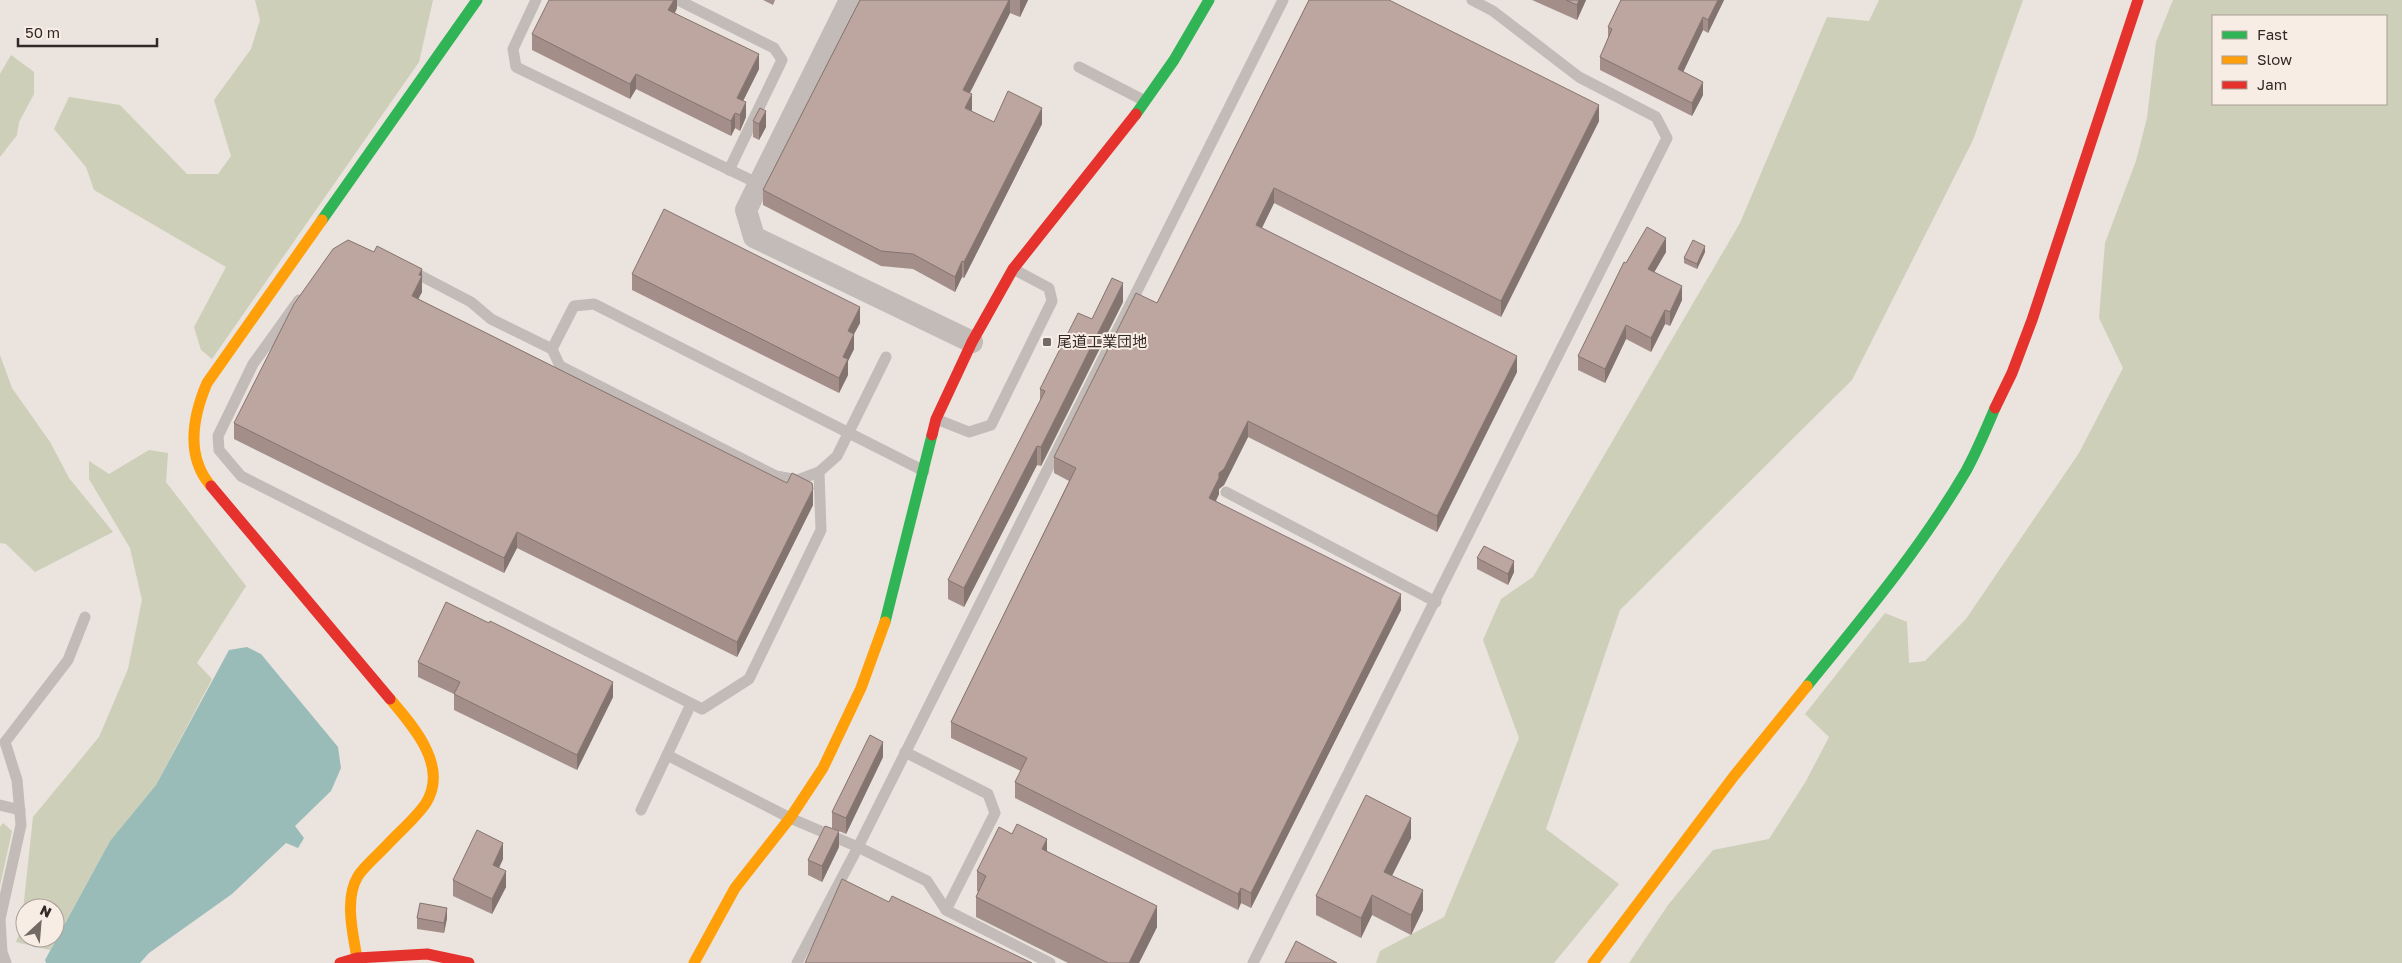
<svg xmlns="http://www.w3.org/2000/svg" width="2402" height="963" font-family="'Golos Text','Noto Sans JP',sans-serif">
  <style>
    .green { fill: #cdcfb8; fill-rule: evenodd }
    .water { fill: #9abcb9 }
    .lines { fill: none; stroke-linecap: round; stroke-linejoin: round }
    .lane { stroke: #c3bbb7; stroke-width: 11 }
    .street { stroke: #c3bbb7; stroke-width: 22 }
    .fast { stroke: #30b455; stroke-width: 11 }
    .slow { stroke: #ff9f0a; stroke-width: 11 }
    .jam { stroke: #e5322d; stroke-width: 11 }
    .wall { fill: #a38e8a }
    .shaded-wall { fill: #847470 }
    .building { fill: #bda5a0; stroke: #847470 }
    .poi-dot { fill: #736a66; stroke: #f8ede4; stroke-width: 2 }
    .labels { text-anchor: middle; stroke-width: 4; stroke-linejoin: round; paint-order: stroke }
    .poi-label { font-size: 15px; fill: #332926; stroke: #f8ede4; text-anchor: start }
  </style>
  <rect width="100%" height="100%" fill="#eae3de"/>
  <g class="green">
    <path d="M 255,0 L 433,0 L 419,62 L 212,359 L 201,350 L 194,327 L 226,267 L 94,190 L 86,167 L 54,129 L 69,97 L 120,105 L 187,174 L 218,174 L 231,156 L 214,100 L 251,49 L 260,20 Z"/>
    <path d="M 1879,0 L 2023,0 L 1973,140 L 1852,380 L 1620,610 L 1546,829 L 1619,884 L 1554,963 L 1376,963 L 1380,951 L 1444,917 L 1519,738 L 1483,640 L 1501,599 L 1533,577 L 1740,223 L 1827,17 L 1869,21 Z"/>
    <path d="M 2173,0 L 2402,0 L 2402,963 L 1629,963 L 1668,905 L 1713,850 L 1769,839 L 1806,781 L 1829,737 L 1805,714 L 1885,613 L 1907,622 L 1909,663 L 1925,661 L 1966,619 L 2079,453 L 2123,368 L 2099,318 L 2105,243 L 2136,161 L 2147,118 L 2156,42 ZM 2213,16 L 2386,16 L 2386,104 L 2213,104 Z"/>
    <path d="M 11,55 L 34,72 L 34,94 L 19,122 L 17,135 L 0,157 L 0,74 Z"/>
    <path d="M 0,355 L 12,388 L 50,442 L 69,478 L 113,532 L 35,572 L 6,544 L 0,543 Z"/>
    <path d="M 149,450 L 168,453 L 166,482 L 246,586 L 197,663 L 212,679 L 156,785 L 110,841 L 50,950 L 16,942 L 21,929 L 33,817 L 99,737 L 128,669 L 142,600 L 130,548 L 89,479 L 89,461 L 109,474 ZM 25,908 L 55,908 L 55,938 L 25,938 Z"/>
    <path d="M 3,823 L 12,831 L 0,886 L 0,827 Z"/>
  </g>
  <path class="water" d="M 247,647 L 261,654 L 338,747 L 341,768 L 331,791 L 295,826 L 304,838 L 298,848 L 286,843 L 232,894 L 149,953 L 140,963 L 46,963 L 45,960 L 110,841 L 156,785 L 229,650 Z"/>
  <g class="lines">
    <g class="lane">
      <path d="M 536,0 L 513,49 L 516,67 L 759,184"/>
      <path d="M 678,0 L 774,48 L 782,60 L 729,170"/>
      <path d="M 1079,67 L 1145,101"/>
      <path d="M 408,269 L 471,302 L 491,319 L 552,349"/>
      <path d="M 299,300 L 253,364 L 218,436 L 219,450 L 241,476 L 702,709 L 749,679 L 821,530 L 819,472"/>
      <path d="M 886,357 L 837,456 L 819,472 L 798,480 L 776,476 L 560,366 L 552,349 L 574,306 L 594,304 L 924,471"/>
      <path d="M 936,419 L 969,432 L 991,425 L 1052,301 L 1049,288 L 1013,269"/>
      <path d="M 1226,492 L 1436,602"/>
      <path d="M 691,704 L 667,755 L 790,818 L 858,847 L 927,881 L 946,910 L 1050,963"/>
      <path d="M 905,752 L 988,794 L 995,813 L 946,910"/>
      <path d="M 0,805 L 20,810"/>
      <path d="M 641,810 L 667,755"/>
      <path d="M 6,963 L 2,952 L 0,919 L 21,825 L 17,780 L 5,742 L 68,660 L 85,617"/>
      <path d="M 797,963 L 858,847 L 1283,0"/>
      <path d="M 1253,963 L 1667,138 L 1656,117 L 1579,77 L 1493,11 L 1472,0"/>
    </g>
    <path class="street" d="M 850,0 L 746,210 L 754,237 L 972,342"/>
    <g class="fast">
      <path d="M 1136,114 L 1174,60 L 1209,0"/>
      <path d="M 322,220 L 477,0"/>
      <path d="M 885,622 L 932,435"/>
      <path d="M 1807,686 C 1863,617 1921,548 1966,471 C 1977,451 1986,429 1995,408"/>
    </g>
    <g class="slow">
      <path d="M 211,486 C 185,456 193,416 207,383 L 322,220"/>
      <path d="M 357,958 C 353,934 344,899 358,876 C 365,865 378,855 387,845 C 399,832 416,818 426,803 C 449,766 413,726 390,699"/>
      <path d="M 694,963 L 735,888 L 790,818 L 823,768 L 861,688 L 885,622"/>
      <path d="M 1593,963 L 1734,776 L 1807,686"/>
    </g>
    <g class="jam">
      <path d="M 1995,408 L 2012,373 L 2032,320 L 2138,0"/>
      <path d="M 932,435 L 936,419 L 972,342 L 1013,269 L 1136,114"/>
      <path d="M 211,486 L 390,699"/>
      <path d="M 340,963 L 357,958 L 427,954 L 469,963"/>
    </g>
  </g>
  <g class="wall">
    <path d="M 677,0 L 677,8 L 675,13 L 759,69 L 743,101 L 746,117 L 740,131 L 735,128 L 731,136 L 636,89 L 630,99 L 532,50 L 532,34 Z"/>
    <path d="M 763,0 L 775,0 L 773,5 Z"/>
    <path d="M 860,0 L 1028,0 L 1020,17 L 1010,13 L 970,93 L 971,111 L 994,122 L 1042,124 L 964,278 L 962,277 L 955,292 L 913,269 L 881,266 L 763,205 L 763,190 Z"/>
    <path d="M 1309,0 L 1599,121 L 1501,317 L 1274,203 L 1262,228 L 1517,372 L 1437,532 L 1248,437 L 1224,485 L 1219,489 L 1219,494 L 1216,501 L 1401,610 L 1251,908 L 1241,903 L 1238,910 L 1015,798 L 1015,782 L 1021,771 L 951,738 L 951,722 L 1069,481 L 1054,473 L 1054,457 L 1157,303 Z"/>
    <path d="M 1532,0 L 1586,0 L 1577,20 Z"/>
    <path d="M 1621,0 L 1724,0 L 1708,33 L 1703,30 L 1683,72 L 1703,95 L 1692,116 L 1600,70 L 1600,57 L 1608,39 L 1608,27 Z"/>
    <path d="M 753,121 L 766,127 L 759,140 L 753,137 Z"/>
    <path d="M 374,252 L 422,269 L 422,292 L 418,299 L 813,505 L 737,657 L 517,548 L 504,573 L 234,439 L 234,423 Z"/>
    <path d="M 1666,252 L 1654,272 L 1682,300 L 1670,326 L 1665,324 L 1651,352 L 1626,339 L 1605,383 L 1578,370 L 1578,356 L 1626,263 Z"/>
    <path d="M 1705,252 L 1697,269 L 1684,263 L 1684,258 Z"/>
    <path d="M 632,274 L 860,323 L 854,334 L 854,349 L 848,361 L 848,375 L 839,393 L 632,290 Z"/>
    <path d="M 1123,302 L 1041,466 L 1037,465 L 964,607 L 948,599 L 948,580 L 1040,402 L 1040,389 L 1092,319 Z"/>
    <path d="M 1477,558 L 1514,572 L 1508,585 L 1477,569 Z"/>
    <path d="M 418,662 L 613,697 L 577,770 L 454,710 L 454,694 L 418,677 Z"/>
    <path d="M 883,757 L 846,834 L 832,828 L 832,812 Z"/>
    <path d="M 1411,838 L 1392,876 L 1423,910 L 1411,935 L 1372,915 L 1361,938 L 1316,915 L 1316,896 Z"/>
    <path d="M 839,847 L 822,882 L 808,875 L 808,860 Z"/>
    <path d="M 1047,851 L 1157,927 L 1139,963 L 1068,963 L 976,917 L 976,897 L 978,892 L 977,891 L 977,871 Z"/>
    <path d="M 503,859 L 499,868 L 506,887 L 492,914 L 453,896 L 453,880 Z"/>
    <path d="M 417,918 L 447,918 L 444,933 L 417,929 Z"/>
  </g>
  <g class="shaded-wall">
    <path d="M 674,0 L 677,0 L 677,8 L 668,25 L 668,10 Z"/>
    <path d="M 1009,0 L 1010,0 L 1010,13 L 963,106 L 963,90 Z"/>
    <path d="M 1020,0 L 1028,0 L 1020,17 Z"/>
    <path d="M 1579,0 L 1586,0 L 1577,20 L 1577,5 Z"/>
    <path d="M 1718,0 L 1724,0 L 1708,33 L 1708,20 Z"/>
    <path d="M 1703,17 L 1703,30 L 1678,83 L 1678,69 Z"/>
    <path d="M 759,54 L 759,69 L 737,113 L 737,98 Z"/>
    <path d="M 636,74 L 636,89 L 630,99 L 630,84 Z"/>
    <path d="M 1703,82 L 1703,95 L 1692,116 L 1692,103 Z"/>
    <path d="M 972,94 L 972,110 L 965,123 L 965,108 Z"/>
    <path d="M 746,102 L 746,117 L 740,131 L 740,115 Z"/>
    <path d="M 1599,105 L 1599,121 L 1501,317 L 1501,301 Z"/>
    <path d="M 1042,108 L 1042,124 L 964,278 L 964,262 Z"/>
    <path d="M 766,111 L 766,127 L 759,140 L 759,124 Z"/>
    <path d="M 735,113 L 735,128 L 731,136 L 731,121 Z"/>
    <path d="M 1274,188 L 1274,203 L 1256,240 L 1256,225 Z"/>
    <path d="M 1666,238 L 1666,252 L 1648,283 L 1648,269 Z"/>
    <path d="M 1705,246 L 1705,252 L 1697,269 L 1697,264 Z"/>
    <path d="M 962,261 L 962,277 L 955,292 L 955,277 Z"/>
    <path d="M 422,269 L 422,292 L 412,311 L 412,296 L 419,275 Z"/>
    <path d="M 1123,283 L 1123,302 L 1041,466 L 1041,447 Z"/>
    <path d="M 1682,286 L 1682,300 L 1670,326 L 1670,312 Z"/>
    <path d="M 860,307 L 860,323 L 854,334 L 854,349 L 848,361 L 848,375 L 839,393 L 839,378 L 848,331 Z"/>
    <path d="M 1665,310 L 1665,324 L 1651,352 L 1651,338 Z"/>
    <path d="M 1626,325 L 1626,339 L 1605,383 L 1605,369 Z"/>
    <path d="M 1517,356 L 1517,372 L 1437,532 L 1437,516 Z"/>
    <path d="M 1248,421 L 1248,437 L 1224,485 L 1219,489 L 1219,494 L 1209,514 L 1209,498 L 1219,473 Z"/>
    <path d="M 1037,446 L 1037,465 L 964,607 L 964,588 Z"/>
    <path d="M 813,489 L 813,505 L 737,657 L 737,642 Z"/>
    <path d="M 517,532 L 517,548 L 504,573 L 504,558 Z"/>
    <path d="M 1514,561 L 1514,572 L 1508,585 L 1508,574 Z"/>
    <path d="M 1401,594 L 1401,610 L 1251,908 L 1251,893 Z"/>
    <path d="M 613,682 L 613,697 L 577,770 L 577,755 Z"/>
    <path d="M 883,742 L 883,757 L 846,834 L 846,818 Z"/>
    <path d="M 1411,818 L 1411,838 L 1384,891 L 1384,872 Z"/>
    <path d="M 839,831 L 839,847 L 822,882 L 822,866 Z"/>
    <path d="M 1047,839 L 1047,859 L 1042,849 Z"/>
    <path d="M 503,843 L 503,859 L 493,880 L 493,865 Z"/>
    <path d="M 506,871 L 506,887 L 492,914 L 492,899 Z"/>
    <path d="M 1241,888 L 1241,903 L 1238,910 L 1238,894 Z"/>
    <path d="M 1423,890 L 1423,910 L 1411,935 L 1411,915 Z"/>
    <path d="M 1372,895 L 1372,915 L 1361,938 L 1361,918 Z"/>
    <path d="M 1157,906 L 1157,927 L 1139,963 L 1129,963 Z"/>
    <path d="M 447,908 L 447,918 L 444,933 L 444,923 Z"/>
  </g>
  <g class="building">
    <path d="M 549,0 L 674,0 L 668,10 L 759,54 L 737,98 L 746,102 L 740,115 L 735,113 L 731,121 L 636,74 L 630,84 L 532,34 Z"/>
    <path d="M 860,0 L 1009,0 L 963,90 L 972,94 L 965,108 L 994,122 L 1008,91 L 1042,108 L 964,262 L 962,261 L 955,277 L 913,254 L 881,251 L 763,190 Z"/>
    <path d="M 1309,0 L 1389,0 L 1599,105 L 1501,301 L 1274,188 L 1256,225 L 1517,356 L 1437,516 L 1248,421 L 1224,469 L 1219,473 L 1219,478 L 1209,498 L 1401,594 L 1251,893 L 1241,888 L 1238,894 L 1015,782 L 1027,758 L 951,722 L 1076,468 L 1054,457 L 1136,293 L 1157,303 Z"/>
    <path d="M 1566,0 L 1579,0 L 1577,5 Z"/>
    <path d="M 1621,0 L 1718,0 L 1708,20 L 1703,17 L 1678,69 L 1703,82 L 1692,103 L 1600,57 L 1612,29 L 1608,27 Z"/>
    <path d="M 760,108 L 766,111 L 759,124 L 753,121 Z"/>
    <path d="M 664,209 L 860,307 L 848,331 L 854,334 L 843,357 L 848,359 L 839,378 L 632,274 Z"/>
    <path d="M 1647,227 L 1666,238 L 1648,269 L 1682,286 L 1670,312 L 1665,310 L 1651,338 L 1626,325 L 1605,369 L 1578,356 L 1624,262 L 1626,263 Z"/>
    <path d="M 348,240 L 374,252 L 377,246 L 422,269 L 419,275 L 422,276 L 412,296 L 787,483 L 792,473 L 812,483 L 813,489 L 737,642 L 517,532 L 504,558 L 234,423 L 294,304 L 333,249 Z"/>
    <path d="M 1693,240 L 1705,246 L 1697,264 L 1684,258 Z"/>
    <path d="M 1112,278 L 1123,283 L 1041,447 L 1037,446 L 964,588 L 948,580 L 1045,391 L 1040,389 L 1078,313 L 1092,319 Z"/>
    <path d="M 1484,546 L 1514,561 L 1508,574 L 1477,558 Z"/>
    <path d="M 446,602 L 489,623 L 490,621 L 613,682 L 577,755 L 454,694 L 460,682 L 418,662 Z"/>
    <path d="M 870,735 L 883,742 L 846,818 L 832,812 Z"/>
    <path d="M 1366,795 L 1411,818 L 1384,872 L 1423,890 L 1411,915 L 1372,895 L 1361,918 L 1316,896 Z"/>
    <path d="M 1017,824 L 1047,839 L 1042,849 L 1157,906 L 1129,963 L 1108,963 L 976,897 L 986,876 L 977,871 L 999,827 L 1012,834 Z"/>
    <path d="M 825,826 L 839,831 L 822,866 L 808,860 Z"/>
    <path d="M 477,830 L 503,843 L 493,865 L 506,871 L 492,899 L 453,880 Z"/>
    <path d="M 842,879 L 889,902 L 892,896 L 1032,963 L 805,963 Z"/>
    <path d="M 420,903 L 447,908 L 444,923 L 417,918 Z"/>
    <path d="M 1296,941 L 1337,963 L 1285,963 Z"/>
  </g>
  <rect class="poi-dot" x="1042" y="337" width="10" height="10" rx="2.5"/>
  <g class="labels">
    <g class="poi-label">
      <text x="1057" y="347">尾道工業団地</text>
    </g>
  </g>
  <rect x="2212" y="15" width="175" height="90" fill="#f8ede4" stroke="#a99f98"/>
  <rect x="2222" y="31" width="25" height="8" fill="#30b455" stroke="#a99f98"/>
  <text x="2257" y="40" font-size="15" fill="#332926">Fast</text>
  <rect x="2222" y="56" width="25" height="8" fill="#ff9f0a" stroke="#a99f98"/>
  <text x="2257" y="65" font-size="15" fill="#332926">Slow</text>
  <rect x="2222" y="81" width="25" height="8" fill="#e5322d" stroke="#a99f98"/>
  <text x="2257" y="90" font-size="15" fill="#332926">Jam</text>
  <g transform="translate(40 923) rotate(26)"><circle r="24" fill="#f8ede4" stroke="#a99f98"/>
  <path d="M0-4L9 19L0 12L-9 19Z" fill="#736a66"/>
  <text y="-8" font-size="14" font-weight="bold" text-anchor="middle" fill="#332926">N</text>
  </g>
  <path d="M18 38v8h139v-8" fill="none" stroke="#332926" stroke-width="2.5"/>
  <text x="25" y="38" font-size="15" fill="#332926" stroke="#f8ede4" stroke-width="4" paint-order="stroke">50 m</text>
</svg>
